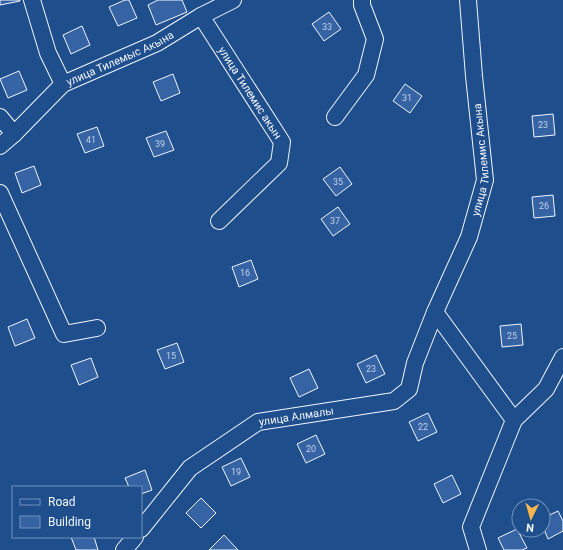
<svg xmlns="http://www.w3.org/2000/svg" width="563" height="550" font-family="Roboto,sans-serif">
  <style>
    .building { fill: #3563a3; stroke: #f2f6ff }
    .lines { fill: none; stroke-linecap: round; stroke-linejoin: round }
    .minor-casing { stroke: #f2f6ff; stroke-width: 18 }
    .minor { stroke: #1f4e8c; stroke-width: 16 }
    .labels { text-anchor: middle; stroke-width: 3; stroke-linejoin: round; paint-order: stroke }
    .number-label { font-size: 9px; fill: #c3d1e8 }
    .street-label { font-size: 11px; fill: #f2f6ff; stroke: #1f4e8c }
  </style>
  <rect width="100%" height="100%" fill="#1f4e8c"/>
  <g class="building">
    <path d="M 0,0 L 20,0 L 20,1 L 0,5 Z"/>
    <path d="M 125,0 L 129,0 L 137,18 L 118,26 L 109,7 Z"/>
    <path d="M 158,0 L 182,0 L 187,12 L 156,25 L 148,5 Z"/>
    <path d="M 329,12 L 341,29 L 324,41 L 312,24 Z"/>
    <path d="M 82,26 L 90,45 L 71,54 L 63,35 Z"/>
    <path d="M 19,71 L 27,90 L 8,98 L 0,79 Z"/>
    <path d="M 173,74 L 180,93 L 161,101 L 153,82 Z"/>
    <path d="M 405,84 L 422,96 L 410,113 L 393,101 Z"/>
    <path d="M 553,114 L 555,135 L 534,137 L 532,116 Z"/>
    <path d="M 97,127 L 104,146 L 85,153 L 77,134 Z"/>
    <path d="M 166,131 L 174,150 L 154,157 L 146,138 Z"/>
    <path d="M 34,166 L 41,185 L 22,193 L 15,173 Z"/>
    <path d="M 340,167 L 352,184 L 336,196 L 323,179 Z"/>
    <path d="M 553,195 L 555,216 L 534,218 L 532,197 Z"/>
    <path d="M 338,207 L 350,224 L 333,236 L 321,219 Z"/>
    <path d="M 251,260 L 258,279 L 239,287 L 232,267 Z"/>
    <path d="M 27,319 L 35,338 L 15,346 L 8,327 Z"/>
    <path d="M 521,324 L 523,345 L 502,347 L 500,326 Z"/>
    <path d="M 177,343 L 184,362 L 165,369 L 157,350 Z"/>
    <path d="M 376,355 L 385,374 L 366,383 L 357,364 Z"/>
    <path d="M 91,358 L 98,377 L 79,385 L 71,365 Z"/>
    <path d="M 309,369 L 318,388 L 299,397 L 290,378 Z"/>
    <path d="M 428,413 L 437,432 L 418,441 L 409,422 Z"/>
    <path d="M 316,435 L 325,454 L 306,463 L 297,444 Z"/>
    <path d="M 241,458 L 250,477 L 231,486 L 222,467 Z"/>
    <path d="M 145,470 L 152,490 L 141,494 L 141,487 L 129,487 L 125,478 Z"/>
    <path d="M 452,475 L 461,494 L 443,503 L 434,484 Z"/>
    <path d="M 201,498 L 216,513 L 201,528 L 186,513 Z"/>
    <path d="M 558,511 L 563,521 L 563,531 L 548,539 L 543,527 L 543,518 Z"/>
    <path d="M 517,529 L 527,548 L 522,550 L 504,550 L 498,538 Z"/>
    <path d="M 224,535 L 238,550 L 209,550 Z"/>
    <path d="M 71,537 L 94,537 L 98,550 L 76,550 Z"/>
  </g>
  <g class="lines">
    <defs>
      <g id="minor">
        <path d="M 32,0 L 48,53 L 63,84"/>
        <path id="s1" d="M 201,16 L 282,142 L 279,163 L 219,221"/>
        <path d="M 0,117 L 14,134"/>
        <path d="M 335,117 L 366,75 L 375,39 L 362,5 L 362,0"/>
        <path id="s2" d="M 0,146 L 14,134 L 63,84 L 157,43 L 201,16 L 233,0"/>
        <path d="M 0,193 L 64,334 L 97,328"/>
        <path d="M 435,312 L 514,420"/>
        <path id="s3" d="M 141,529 L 190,468 L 258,422 L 394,401 L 409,389 L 415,363 L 435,312 L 469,237 L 485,180 L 474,76 L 468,0"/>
        <path d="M 124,550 L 135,537"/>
        <path d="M 478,550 L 471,527 L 514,420 L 546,389 L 563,357"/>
      </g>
    </defs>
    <use href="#minor" class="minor-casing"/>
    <use href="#minor" class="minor"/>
  </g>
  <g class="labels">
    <g class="number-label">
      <text x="327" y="30">33</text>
      <text x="407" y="101">31</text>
      <text x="543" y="128">23</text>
      <text x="91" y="143">41</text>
      <text x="160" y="147">39</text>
      <text x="338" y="185">35</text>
      <text x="544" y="209">26</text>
      <text x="335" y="224">37</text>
      <text x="245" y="276">16</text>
      <text x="512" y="339">25</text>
      <text x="171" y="359">15</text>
      <text x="371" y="372">23</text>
      <text x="423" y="430">22</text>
      <text x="311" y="452">20</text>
      <text x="236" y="475">19</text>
    </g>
    <g class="street-label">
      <text dy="4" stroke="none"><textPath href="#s2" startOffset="151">улица Тилемыс Акына</textPath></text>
      <text dy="4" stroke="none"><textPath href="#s1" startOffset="91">улица Тилемис акын</textPath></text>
      <text dy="4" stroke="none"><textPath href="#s3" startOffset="560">улица Тилемис Акына</textPath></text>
      <text dy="4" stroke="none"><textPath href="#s3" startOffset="199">улица Алмалы</textPath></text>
    </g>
  </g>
  <rect x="12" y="486" width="130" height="52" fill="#1f4e8c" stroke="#7391ba"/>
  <rect x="20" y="499" width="20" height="6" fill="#1f4e8c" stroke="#7391ba"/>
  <text x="48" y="506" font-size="12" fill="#f2f6ff">Road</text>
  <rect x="20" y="516" width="20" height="12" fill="#3563a3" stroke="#7391ba"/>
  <text x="48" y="526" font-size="12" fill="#f2f6ff">Building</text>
  <g transform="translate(531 518) rotate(185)"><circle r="19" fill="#1f4e8c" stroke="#7391ba"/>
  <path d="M0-3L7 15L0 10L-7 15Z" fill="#ffb74d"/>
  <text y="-6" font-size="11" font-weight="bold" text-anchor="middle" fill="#f2f6ff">N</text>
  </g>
</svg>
